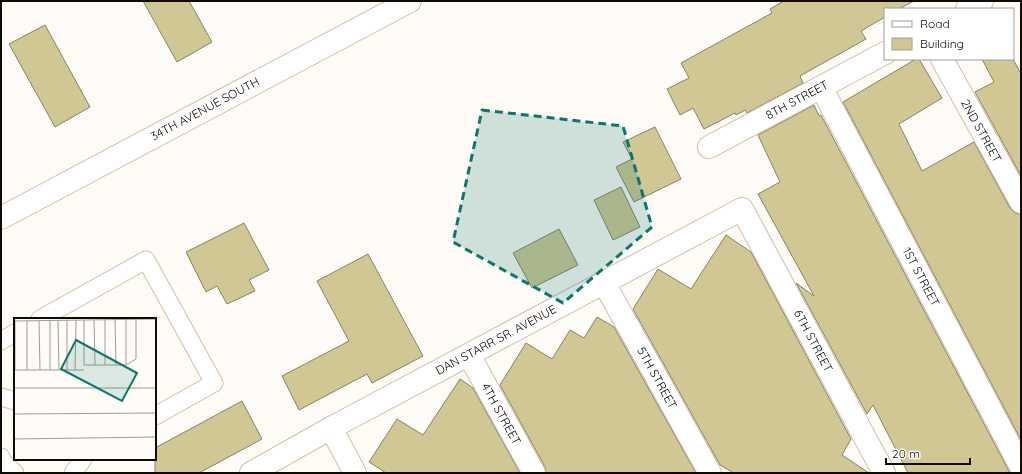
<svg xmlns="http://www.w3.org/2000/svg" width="1022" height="474" font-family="Quicksand,sans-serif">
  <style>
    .building { fill: #d1c794; stroke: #878166 }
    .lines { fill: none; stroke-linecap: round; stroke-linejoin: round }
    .lane-casing { stroke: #d3bea7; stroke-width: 19 }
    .street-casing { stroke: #d3bea7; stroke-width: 24 }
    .lane { stroke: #fff; stroke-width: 17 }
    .street { stroke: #fff; stroke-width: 22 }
    .marked { fill: #0f766e; fill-opacity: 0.2; stroke: #0f766e; stroke-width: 3; stroke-dasharray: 8 5; stroke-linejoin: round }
    .labels { text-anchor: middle; stroke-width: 4; stroke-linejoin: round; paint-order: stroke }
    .street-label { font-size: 12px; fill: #110a04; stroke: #fff }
    .inset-road { fill: none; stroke: #a09b95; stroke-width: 1 }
    .view { fill: #0f766e; fill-opacity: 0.15; stroke: #0f766e; stroke-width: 2 }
    .inset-edge { fill: none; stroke: #110a04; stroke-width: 2 }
  </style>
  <rect width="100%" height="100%" fill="#fffbf6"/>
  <g class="building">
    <path d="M 143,1 L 189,1 L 212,42 L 177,62 Z"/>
    <path d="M 784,1 L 914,1 L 899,9 L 885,9 L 885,17 L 861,31 L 866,39 L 800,76 L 803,83 L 747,113 L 745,110 L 736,115 L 735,113 L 704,129 L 693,108 L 680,115 L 667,89 L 689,78 L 681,63 L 772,13 L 770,9 Z"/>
    <path d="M 45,25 L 90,107 L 55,127 L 9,44 Z"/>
    <path d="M 916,59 L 919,59 L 942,98 L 899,124 L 922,171 L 974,142 L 1010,208 L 1015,213 L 1021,214 L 1021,440 L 843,102 Z"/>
    <path d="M 982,59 L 1013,59 L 1021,74 L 1021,176 L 975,92 L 994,82 Z"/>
    <path d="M 814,105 L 819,116 L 821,115 L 1010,473 L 908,473 L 873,405 L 867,414 L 796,283 L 814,296 L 758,194 L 780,182 L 758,135 Z"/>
    <path d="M 655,127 L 681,179 L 634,202 L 616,167 L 632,159 L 623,142 Z"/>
    <path d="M 621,187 L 640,227 L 613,240 L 594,200 Z"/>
    <path d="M 244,223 L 269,270 L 249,280 L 255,291 L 227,304 L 217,286 L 206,292 L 186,252 Z"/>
    <path d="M 559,229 L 578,265 L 532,288 L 513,253 Z"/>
    <path d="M 726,235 L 751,252 L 851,439 L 842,455 L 869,473 L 734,473 L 720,465 L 633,309 L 658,269 L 691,289 Z"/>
    <path d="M 368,254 L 423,356 L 372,383 L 367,374 L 299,410 L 282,376 L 349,341 L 317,281 Z"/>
    <path d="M 597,317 L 614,327 L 696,473 L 546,473 L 545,467 L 500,385 L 526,343 L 552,359 L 570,330 L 584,338 Z"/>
    <path d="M 460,379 L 473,388 L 520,473 L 386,473 L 369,462 L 397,419 L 423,435 Z"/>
    <path d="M 242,401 L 262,439 L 199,473 L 155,473 L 155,448 Z"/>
  </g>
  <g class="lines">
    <defs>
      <g id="lane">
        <path d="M 40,319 L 146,260 L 214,383 L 155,416"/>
        <path d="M 1,341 L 15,333"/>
        <path d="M 1,397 L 15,401"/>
        <path d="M 1,457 L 3,462 L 15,473"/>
        <path d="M 73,473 L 83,459"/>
      </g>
      <g id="street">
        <path d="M 967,9 L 982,1"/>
        <path d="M 942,59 L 1021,202"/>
        <path d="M 821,87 L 1021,467"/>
        <path d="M 709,147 L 885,53"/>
        <path d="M 1,218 L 410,1"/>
        <path d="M 604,283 L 710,473"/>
        <path d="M 469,355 L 534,473"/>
        <path d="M 331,428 L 355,473"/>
        <path d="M 251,473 L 331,428 L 742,209 L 884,473"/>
      </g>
    </defs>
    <use href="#lane" class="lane-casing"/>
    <use href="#street" class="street-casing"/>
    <use href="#lane" class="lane"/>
    <use href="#street" class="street"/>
  </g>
  <path class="marked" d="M 482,110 L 623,126 L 652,227 L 563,303 L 453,242 Z"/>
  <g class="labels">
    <g class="street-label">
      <text transform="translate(797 100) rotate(-28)" y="4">8TH STREET</text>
      <text transform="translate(205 109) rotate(-28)" y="4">34TH AVENUE SOUTH</text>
      <text transform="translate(981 131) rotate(61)" y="4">2ND STREET</text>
      <text transform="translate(921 277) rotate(62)" y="4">1ST STREET</text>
      <text transform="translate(496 340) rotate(-28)" y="4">DAN STARR SR. AVENUE</text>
      <text transform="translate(813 341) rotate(62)" y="4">6TH STREET</text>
      <text transform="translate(657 378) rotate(61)" y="4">5TH STREET</text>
      <text transform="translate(501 414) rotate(61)" y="4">4TH STREET</text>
    </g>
  </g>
  <g transform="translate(14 318)">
    <rect width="142" height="142" fill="#fffbf6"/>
    <path class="inset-road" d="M 53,2 L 53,52M 70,2 L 70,47 L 112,47 L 122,41 L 122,2M 80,2 L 81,47M 91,2 L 91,47M 101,2 L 102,47M 0,3 L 142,1M 1,3 L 1,52M 13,3 L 13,52M 25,3 L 26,52M 36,3 L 36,52M 44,3 L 45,52M 112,47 L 112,2M 0,52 L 70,52M 61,52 L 62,2M 0,70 L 142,70M 0,96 L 142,95M 0,121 L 142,119"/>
    <path class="view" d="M 62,22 L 123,55 L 108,83 L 47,51 Z"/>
    <rect width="142" height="142" class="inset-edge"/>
  </g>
  <rect width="1022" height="474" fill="none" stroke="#110a04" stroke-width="4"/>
  <rect x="884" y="8" width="130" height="52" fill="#ffffff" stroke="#a09d9b"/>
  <rect x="892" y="21" width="20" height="6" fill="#ffffff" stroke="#a09d9b"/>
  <text x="920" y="28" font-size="12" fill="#110a04">Road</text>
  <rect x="892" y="38" width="20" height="12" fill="#d1c794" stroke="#a09d9b"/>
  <text x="920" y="48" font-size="12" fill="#110a04">Building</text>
  <path d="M886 458v6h84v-6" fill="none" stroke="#110a04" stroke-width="2"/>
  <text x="892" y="458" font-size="12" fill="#110a04" stroke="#ffffff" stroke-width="3" paint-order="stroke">20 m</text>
</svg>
